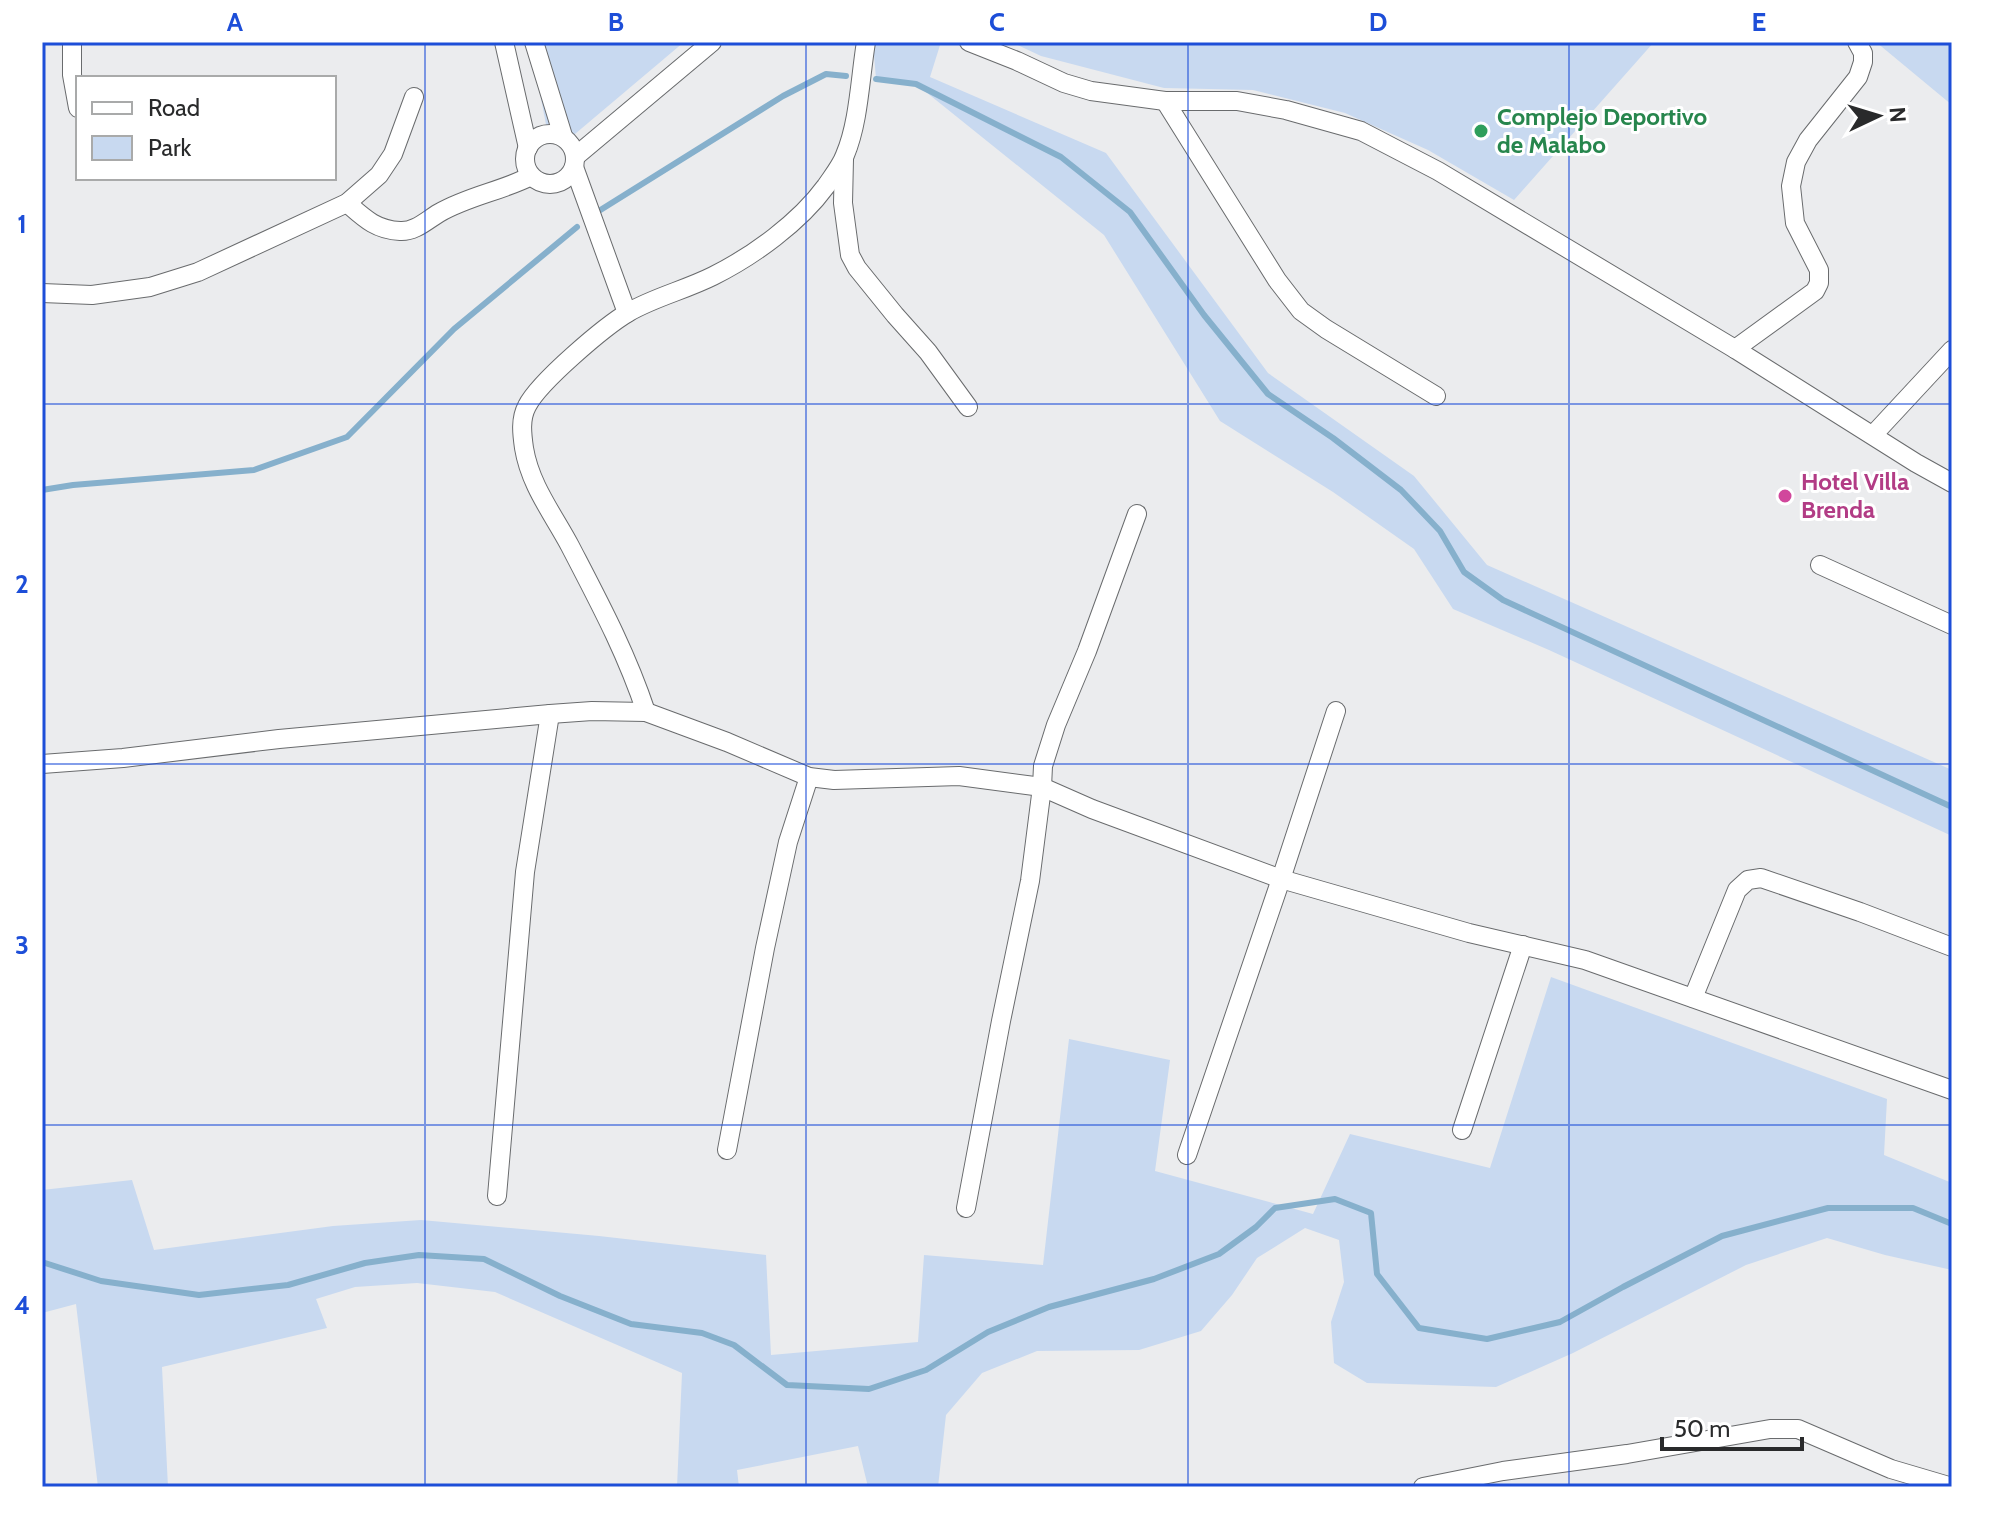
<svg xmlns="http://www.w3.org/2000/svg" width="1994" height="1529" font-family="Cabin,sans-serif">
  <style>
    .green { fill: #c8d9f0 }
    .lines { fill: none; stroke-linecap: round; stroke-linejoin: round }
    .stream { stroke: #86b0cc; stroke-width: 6 }
    .street-casing { stroke: #696b6d; stroke-width: 20 }
    .street { stroke: #fff; stroke-width: 18 }
    .grid { fill: none; stroke: #1d4ed8; stroke-width: 2; stroke-opacity: 0.55 }
    .leisure-dot { fill: #2e9e5b; stroke: #fff; stroke-width: 3 }
    .hotel-dot { fill: #d1479c; stroke: #fff; stroke-width: 3 }
    .labels { text-anchor: middle; stroke-width: 6; stroke-linejoin: round; paint-order: stroke }
    .leisure-label { font-size: 24px; font-weight: bold; fill: #27864d; stroke: #fff; text-anchor: start }
    .hotel-label { font-size: 24px; font-weight: bold; fill: #b23c85; stroke: #fff; text-anchor: start }
    .neatline { fill: none; stroke: #1d4ed8; stroke-width: 3 }
    .grid-label { font-size: 26px; text-anchor: middle; font-weight: bold; fill: #1d4ed8 }
  </style>
  <rect width="100%" height="100%" fill="#ebecee"/>
  <g class="green">
    <path d="M 530,42 L 684,42 L 569,139 L 549,140 Z"/>
    <path d="M 873,42 L 941,42 L 930,77 L 1106,153 L 1268,373 L 1414,476 L 1487,565 L 1952,770 L 1952,836 L 1549,650 L 1453,609 L 1414,549 L 1333,492 L 1220,421 L 1104,235 L 916,84 L 876,79 Z"/>
    <path d="M 1011,42 L 1654,42 L 1514,200 L 1428,150 L 1345,113 L 1253,90 L 1164,88 L 1041,56 Z"/>
    <path d="M 1876,42 L 1952,42 L 1952,105 Z"/>
    <path d="M 1551,977 L 1887,1099 L 1884,1155 L 1952,1183 L 1952,1270 L 1885,1255 L 1827,1238 L 1746,1265 L 1573,1353 L 1496,1387 L 1367,1383 L 1334,1363 L 1331,1322 L 1344,1282 L 1339,1240 L 1305,1228 L 1257,1258 L 1232,1295 L 1201,1331 L 1139,1350 L 1037,1351 L 982,1373 L 946,1415 L 938,1487 L 868,1487 L 858,1446 L 737,1470 L 739,1487 L 677,1487 L 682,1373 L 495,1292 L 417,1283 L 355,1287 L 316,1299 L 327,1328 L 162,1367 L 168,1487 L 98,1487 L 76,1304 L 42,1313 L 42,1190 L 132,1180 L 154,1250 L 333,1226 L 421,1220 L 599,1236 L 766,1255 L 771,1355 L 918,1342 L 924,1255 L 1043,1265 L 1069,1039 L 1170,1060 L 1155,1171 L 1313,1214 L 1350,1134 L 1490,1168 Z"/>
  </g>
  <g class="lines">
    <g class="stream">
      <path d="M 876,79 L 916,84 L 1061,157 L 1130,212 L 1204,315 L 1268,394 L 1333,438 L 1401,490 L 1440,531 L 1464,572 L 1503,600 L 1952,807"/>
      <path d="M 594,214 L 783,96 L 826,74 L 846,76"/>
      <path d="M 42,490 L 73,485 L 254,470 L 347,437 L 454,329 L 577,227"/>
      <path d="M 42,1262 L 101,1281 L 199,1295 L 288,1285 L 365,1263 L 419,1255 L 484,1259 L 560,1296 L 631,1324 L 702,1333 L 734,1345 L 787,1385 L 869,1389 L 926,1370 L 988,1332 L 1049,1307 L 1154,1279 L 1219,1254 L 1256,1227 L 1275,1208 L 1335,1199 L 1371,1213 L 1377,1274 L 1419,1328 L 1487,1339 L 1560,1322 L 1623,1287 L 1722,1236 L 1828,1208 L 1913,1208 L 1952,1224"/>
    </g>
    <defs>
      <g id="street">
        <path d="M 72,42 L 72,75 L 78,108"/>
        <path d="M 504,42 L 528,148"/>
        <path d="M 534,42 L 563,136"/>
        <path d="M 969,42 L 1017,61 L 1064,83 L 1091,91 L 1165,101 L 1237,101 L 1286,110 L 1361,131 L 1438,171 L 1735,349 L 1916,463 L 1952,483"/>
        <path d="M 1165,101 L 1277,280 L 1301,311 L 1326,329 L 1436,396"/>
        <circle cx="550" cy="159" r="25"/>
        <path d="M 576,156 L 712,42"/>
        <path d="M 844,159 L 843,203 L 850,255 L 857,268 L 895,315 L 928,352 L 968,407"/>
        <path d="M 574,167 L 627,313"/>
        <path d="M 347,203 C 364,218 376,230 400,231 C 415,232 427,220 439,213 C 468,196 502,191 531,176"/>
        <path d="M 42,293 L 92,295 L 150,287 L 198,272 L 347,203 L 379,175 L 393,154 L 414,97"/>
        <path d="M 1735,349 L 1815,291 L 1819,283 L 1819,270 L 1795,223 L 1791,186 L 1796,162 L 1808,140 L 1858,77 L 1863,62 L 1863,53 L 1857,42"/>
        <path d="M 1873,435 L 1952,350"/>
        <path d="M 1820,565 L 1952,625"/>
        <path d="M 646,712 C 626,652 599,602 570,546 C 553,514 530,485 524,448 C 522,434 520,419 527,406 C 539,382 605,326 629,312 C 655,297 685,290 713,276 C 753,256 799,223 826,186 C 832,177 841,166 845,155 C 859,122 860,78 866,42"/>
        <path d="M 42,764 L 123,758 L 279,739 L 550,714 L 592,711 L 646,712 L 727,742 L 809,777 L 834,780 L 959,776 L 1042,787 L 1092,809 L 1281,879 L 1469,933 L 1585,960 L 1952,1090"/>
        <path d="M 1693,998 L 1737,890 L 1748,880 L 1761,878 L 1860,912 L 1952,947"/>
        <path d="M 1462,1130 L 1523,945"/>
        <path d="M 727,1150 L 765,948 L 788,842 L 809,777"/>
        <path d="M 1187,1155 L 1281,879 L 1336,711"/>
        <path d="M 497,1196 L 525,872 L 550,714"/>
        <path d="M 966,1208 L 1001,1021 L 1030,881 L 1042,787 L 1043,766 L 1056,725 L 1087,651 L 1137,514"/>
        <path d="M 1423,1487 L 1503,1471 L 1627,1454 L 1770,1429 L 1798,1429 L 1891,1469 L 1952,1487"/>
      </g>
    </defs>
    <use href="#street" class="street-casing"/>
    <use href="#street" class="street"/>
  </g>
  <path class="grid" d="M 425,42 L 425,1487M 806,42 L 806,1487M 1188,42 L 1188,1487M 1569,42 L 1569,1487M 42,404 L 1952,404M 42,764 L 1952,764M 42,1125 L 1952,1125"/>
  <circle class="leisure-dot" cx="1481" cy="131" r="8"/>
  <circle class="hotel-dot" cx="1785" cy="496" r="8"/>
  <g class="labels">
    <g class="leisure-label">
      <text x="1497" y="125">Complejo Deportivo<tspan x="1497" dy="28">de Malabo</tspan></text>
    </g>
    <g class="hotel-label">
      <text x="1801" y="490">Hotel Villa<tspan x="1801" dy="28">Brenda</tspan></text>
    </g>
  </g>
  <rect width="1994" height="1529" fill="none" stroke="#ffffff" stroke-width="88"/>
  <rect x="76" y="76" width="260" height="104" fill="#ffffff" stroke="#a9aaaa" stroke-width="2"/>
  <rect x="92" y="102" width="40" height="12" fill="#ffffff" stroke="#a9aaaa" stroke-width="2"/>
  <text x="148" y="116" font-size="24" fill="#292a2b">Road</text>
  <rect x="92" y="136" width="40" height="24" fill="#c8d9f0" stroke="#a9aaaa" stroke-width="2"/>
  <text x="148" y="156" font-size="24" fill="#292a2b">Park</text>
  <g transform="translate(1878 116) rotate(86)" stroke="#ffffff" stroke-width="6" paint-order="stroke">
  <path d="M0-6L14 30L0 20L-14 30Z" fill="#292a2b"/>
  <text y="-12" font-size="22" font-weight="bold" text-anchor="middle" fill="#292a2b">N</text>
  </g>
  <path d="M1662 1437v12h140v-12" fill="none" stroke="#292a2b" stroke-width="4"/>
  <text x="1674" y="1437" font-size="24" fill="#292a2b" stroke="#ffffff" stroke-width="6" paint-order="stroke">50 m</text>
  <rect x="44" y="44" width="1906" height="1441" class="neatline"/>
  <g class="grid-label">
    <text x="235" y="31">A</text>
    <text x="616" y="31">B</text>
    <text x="997" y="31">C</text>
    <text x="1378" y="31">D</text>
    <text x="1759" y="31">E</text>
    <text x="22" y="233">1</text>
    <text x="22" y="593">2</text>
    <text x="22" y="954">3</text>
    <text x="22" y="1314">4</text>
  </g>
</svg>
